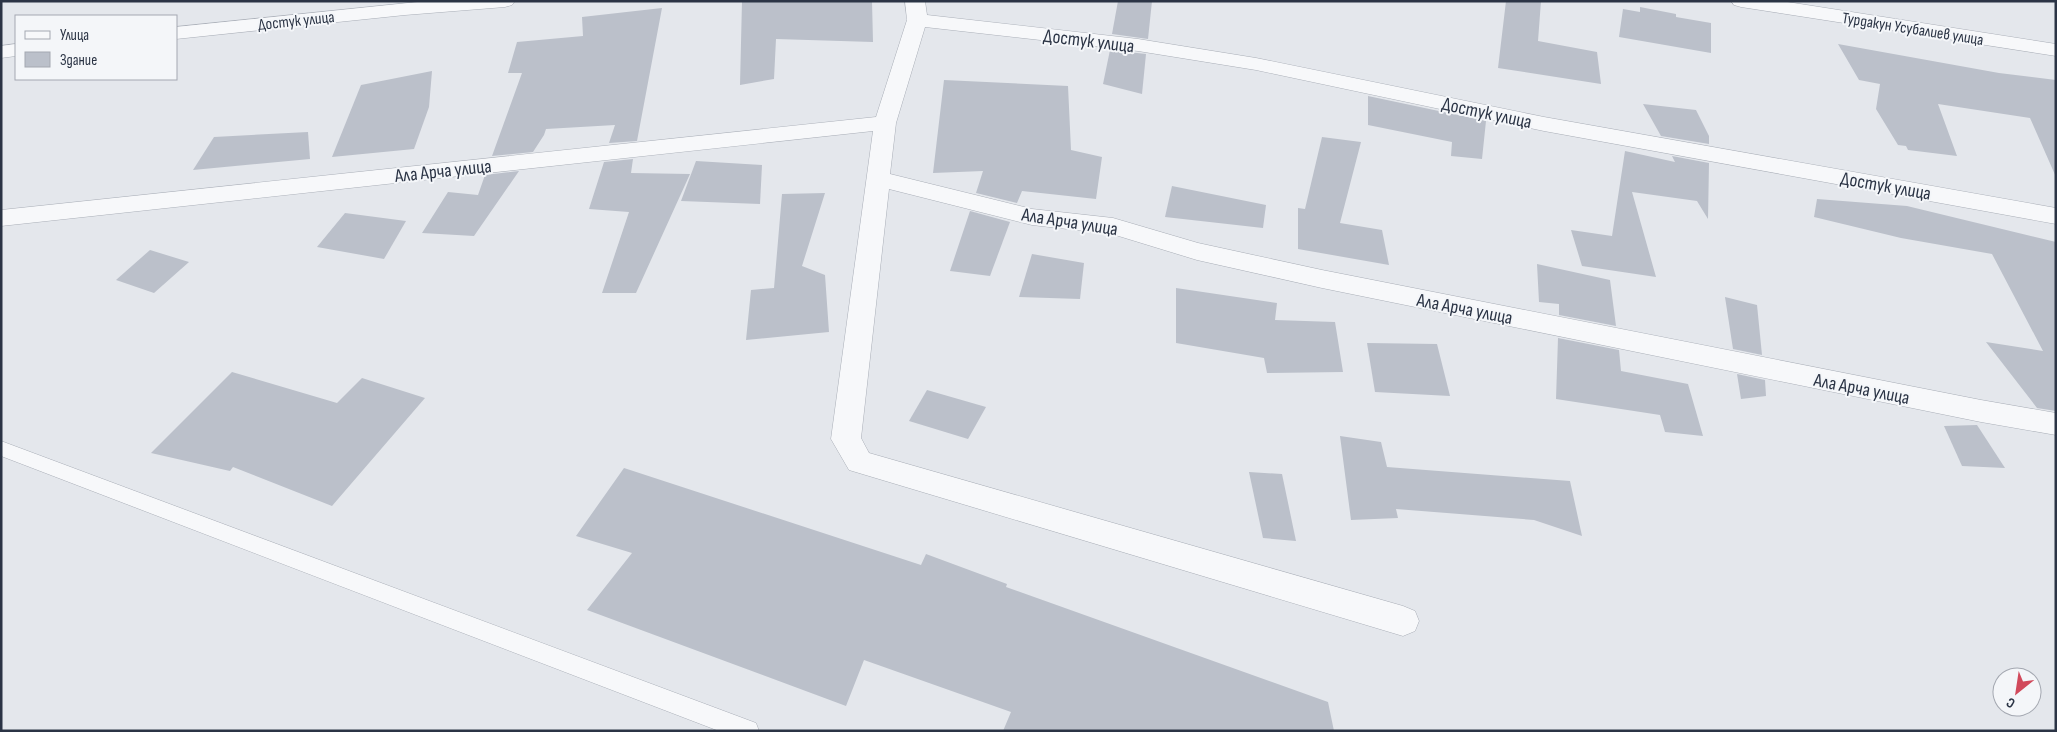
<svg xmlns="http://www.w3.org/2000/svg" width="2057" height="732" font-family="'Sofia Sans Condensed',sans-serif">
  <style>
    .building { fill: #bbc0ca }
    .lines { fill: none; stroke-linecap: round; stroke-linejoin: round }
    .service-casing { stroke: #a9aeb7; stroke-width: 1 }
    .minor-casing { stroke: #a9aeb7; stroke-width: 1 }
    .service { fill: #f7f8fa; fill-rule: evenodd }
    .minor { fill: #f7f8fa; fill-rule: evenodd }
    .labels { text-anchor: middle; stroke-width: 4; stroke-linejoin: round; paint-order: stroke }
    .far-street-label { font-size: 16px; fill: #2b3445; stroke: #f4f6f9 }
    .street-label { font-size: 19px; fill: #2b3445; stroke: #f4f6f9 }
  </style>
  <rect width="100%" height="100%" fill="#e4e7ec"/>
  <g class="building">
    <path d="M 742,1 L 872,1 L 873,42 L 776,39 L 774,79 L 740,85 Z"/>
    <path d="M 1118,1 L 1152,1 L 1148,39 L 1112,34 Z"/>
    <path d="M 1506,1 L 1541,1 L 1538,41 L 1597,52 L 1601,84 L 1498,68 Z"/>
    <path d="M 1640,7 L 1676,14 L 1676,17 L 1711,23 L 1711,53 L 1619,37 L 1623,9 L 1640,12 Z"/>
    <path d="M 662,8 L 637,141 L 609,143 L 615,125 L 546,129 L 544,135 L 533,152 L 492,156 L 522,73 L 508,73 L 517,42 L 583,36 L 582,17 Z"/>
    <path d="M 1838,44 L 1999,73 L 2056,80 L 2056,177 L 2030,118 L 1938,104 L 1957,156 L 1908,150 L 1906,146 L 1898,145 L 1876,109 L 1880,84 L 1859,80 Z"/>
    <path d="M 1110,50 L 1146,54 L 1142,94 L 1103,84 Z"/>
    <path d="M 432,71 L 429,107 L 414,149 L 332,157 L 361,85 Z"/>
    <path d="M 944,80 L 1068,86 L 1071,150 L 1102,157 L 1096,199 L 1022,191 L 1017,203 L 976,193 L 983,171 L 933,173 Z"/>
    <path d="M 1368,96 L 1486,121 L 1482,159 L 1451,156 L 1452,142 L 1368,125 Z"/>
    <path d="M 1643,104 L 1696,110 L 1709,136 L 1709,144 L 1661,136 Z"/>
    <path d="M 308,132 L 310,159 L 193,170 L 214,137 Z"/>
    <path d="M 1322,137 L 1361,142 L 1340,223 L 1382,230 L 1389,265 L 1298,249 L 1298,208 L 1305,209 Z"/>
    <path d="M 1625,151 L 1675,162 L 1672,156 L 1709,163 L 1708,219 L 1697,201 L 1632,192 L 1656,277 L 1582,266 L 1571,230 L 1612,236 Z"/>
    <path d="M 633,159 L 631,173 L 690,174 L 636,293 L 602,293 L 629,212 L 589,209 L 604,162 Z"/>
    <path d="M 696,161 L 762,165 L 760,204 L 681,201 Z"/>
    <path d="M 519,171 L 474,236 L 422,233 L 448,192 L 478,195 L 485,175 Z"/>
    <path d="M 1172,186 L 1266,205 L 1263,228 L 1165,217 Z"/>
    <path d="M 825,193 L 802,266 L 825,275 L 829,332 L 746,340 L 751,290 L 774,288 L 782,194 Z"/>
    <path d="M 1817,199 L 1907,206 L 2056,242 L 2056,411 L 2037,408 L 1986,342 L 2043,351 L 1992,254 L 1901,238 L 1814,217 Z"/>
    <path d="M 970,211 L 1010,222 L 990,276 L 950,271 Z"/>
    <path d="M 345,213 L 406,221 L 384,259 L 317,247 Z"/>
    <path d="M 150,250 L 189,262 L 154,293 L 116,280 Z"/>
    <path d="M 1032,254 L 1084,263 L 1080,299 L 1019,297 Z"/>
    <path d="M 1537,264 L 1610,280 L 1616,326 L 1559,315 L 1559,304 L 1539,302 Z"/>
    <path d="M 1176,288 L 1277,303 L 1275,320 L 1335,322 L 1343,372 L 1267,373 L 1264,358 L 1176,343 Z"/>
    <path d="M 1725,297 L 1757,305 L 1762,355 L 1733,349 Z"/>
    <path d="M 1558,338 L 1619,350 L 1621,371 L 1688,384 L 1703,436 L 1665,432 L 1660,415 L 1556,399 Z"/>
    <path d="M 1367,343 L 1437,344 L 1450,396 L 1375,392 Z"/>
    <path d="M 232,372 L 337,403 L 362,378 L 425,398 L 332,506 L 233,467 L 230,471 L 151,453 Z"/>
    <path d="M 1737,374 L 1765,380 L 1766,396 L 1741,399 Z"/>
    <path d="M 927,390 L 986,407 L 968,439 L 909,421 Z"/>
    <path d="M 1977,425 L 2005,468 L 1962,466 L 1944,426 Z"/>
    <path d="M 1340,436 L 1381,442 L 1387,467 L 1570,481 L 1582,536 L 1534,520 L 1396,509 L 1398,518 L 1351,520 Z"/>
    <path d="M 624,468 L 921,565 L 926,554 L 1007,584 L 1006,587 L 1328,702 L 1334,731 L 1003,731 L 1011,712 L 864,660 L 846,706 L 587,610 L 632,553 L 576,536 Z"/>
    <path d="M 1249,472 L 1282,474 L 1296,541 L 1263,538 Z"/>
  </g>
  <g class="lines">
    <defs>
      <path id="service" d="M 1,441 L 748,720 L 756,723 L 759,731 L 719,731 L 1,456 Z"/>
      <g id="minor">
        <path d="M 427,1 L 515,1 L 512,5 L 505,7 L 405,15 L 176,39 L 176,27 Z"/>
        <path d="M 905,1 L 925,1 L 927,15 L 1138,39 L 1256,58 L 1544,117 L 2056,208 L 2056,224 L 1544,131 L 1256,70 L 1138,51 L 925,27 L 896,123 L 890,174 L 1032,209 L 1113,218 L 1198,243 L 1322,270 L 1981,400 L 2056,413 L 2056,435 L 1981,422 L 1322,288 L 1197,260 L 1112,234 L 1032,225 L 889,189 L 861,438 L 869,453 L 1403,606 L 1415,611 L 1419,621 L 1415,631 L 1403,636 L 849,470 L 831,439 L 873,131 L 1,226 L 1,210 L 876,117 L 907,20 Z"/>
        <path d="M 1731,1 L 1781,1 L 2056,44 L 2056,56 L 1741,7 L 1734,5 Z"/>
        <path d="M 16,44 L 16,56 L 1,58 L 1,46 Z"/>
      </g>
    </defs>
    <use href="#service" class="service-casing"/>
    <use href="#minor" class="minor-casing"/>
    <use href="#service" class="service"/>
    <use href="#minor" class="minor"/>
  </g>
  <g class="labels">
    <g class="far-street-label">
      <text transform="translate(296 20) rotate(-6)" y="6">Достук улица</text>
      <text transform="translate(1913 28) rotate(9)" y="6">Турдакун Усубалиев улица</text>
    </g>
    <g class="street-label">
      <text transform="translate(1089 40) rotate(7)" y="7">Достук улица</text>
      <text transform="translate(1487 112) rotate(12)" y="7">Достук улица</text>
      <text transform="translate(443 170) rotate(-6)" y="7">Ала Арча улица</text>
      <text transform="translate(1886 185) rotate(10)" y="7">Достук улица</text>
      <text transform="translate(1070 221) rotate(9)" y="7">Ала Арча улица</text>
      <text transform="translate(1465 308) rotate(11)" y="7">Ала Арча улица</text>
      <text transform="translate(1862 388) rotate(11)" y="7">Ала Арча улица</text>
    </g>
  </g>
  <rect width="2057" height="732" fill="none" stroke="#2b3445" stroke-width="5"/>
  <rect x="15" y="15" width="162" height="65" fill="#f4f6f9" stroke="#a4a8b1"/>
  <rect x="25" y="31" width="25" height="8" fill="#f7f8fa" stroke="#a4a8b1"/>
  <text x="60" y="40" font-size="15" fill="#2b3445">Улица</text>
  <rect x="25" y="52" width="25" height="15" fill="#bbc0ca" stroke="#a4a8b1"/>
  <text x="60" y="65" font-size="15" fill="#2b3445">Здание</text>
  <g transform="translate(2017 692) rotate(210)"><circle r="24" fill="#f4f6f9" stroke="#a4a8b1"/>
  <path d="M0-4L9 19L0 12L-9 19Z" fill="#d1495b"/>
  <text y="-8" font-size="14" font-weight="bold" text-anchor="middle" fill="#2b3445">С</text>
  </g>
</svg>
